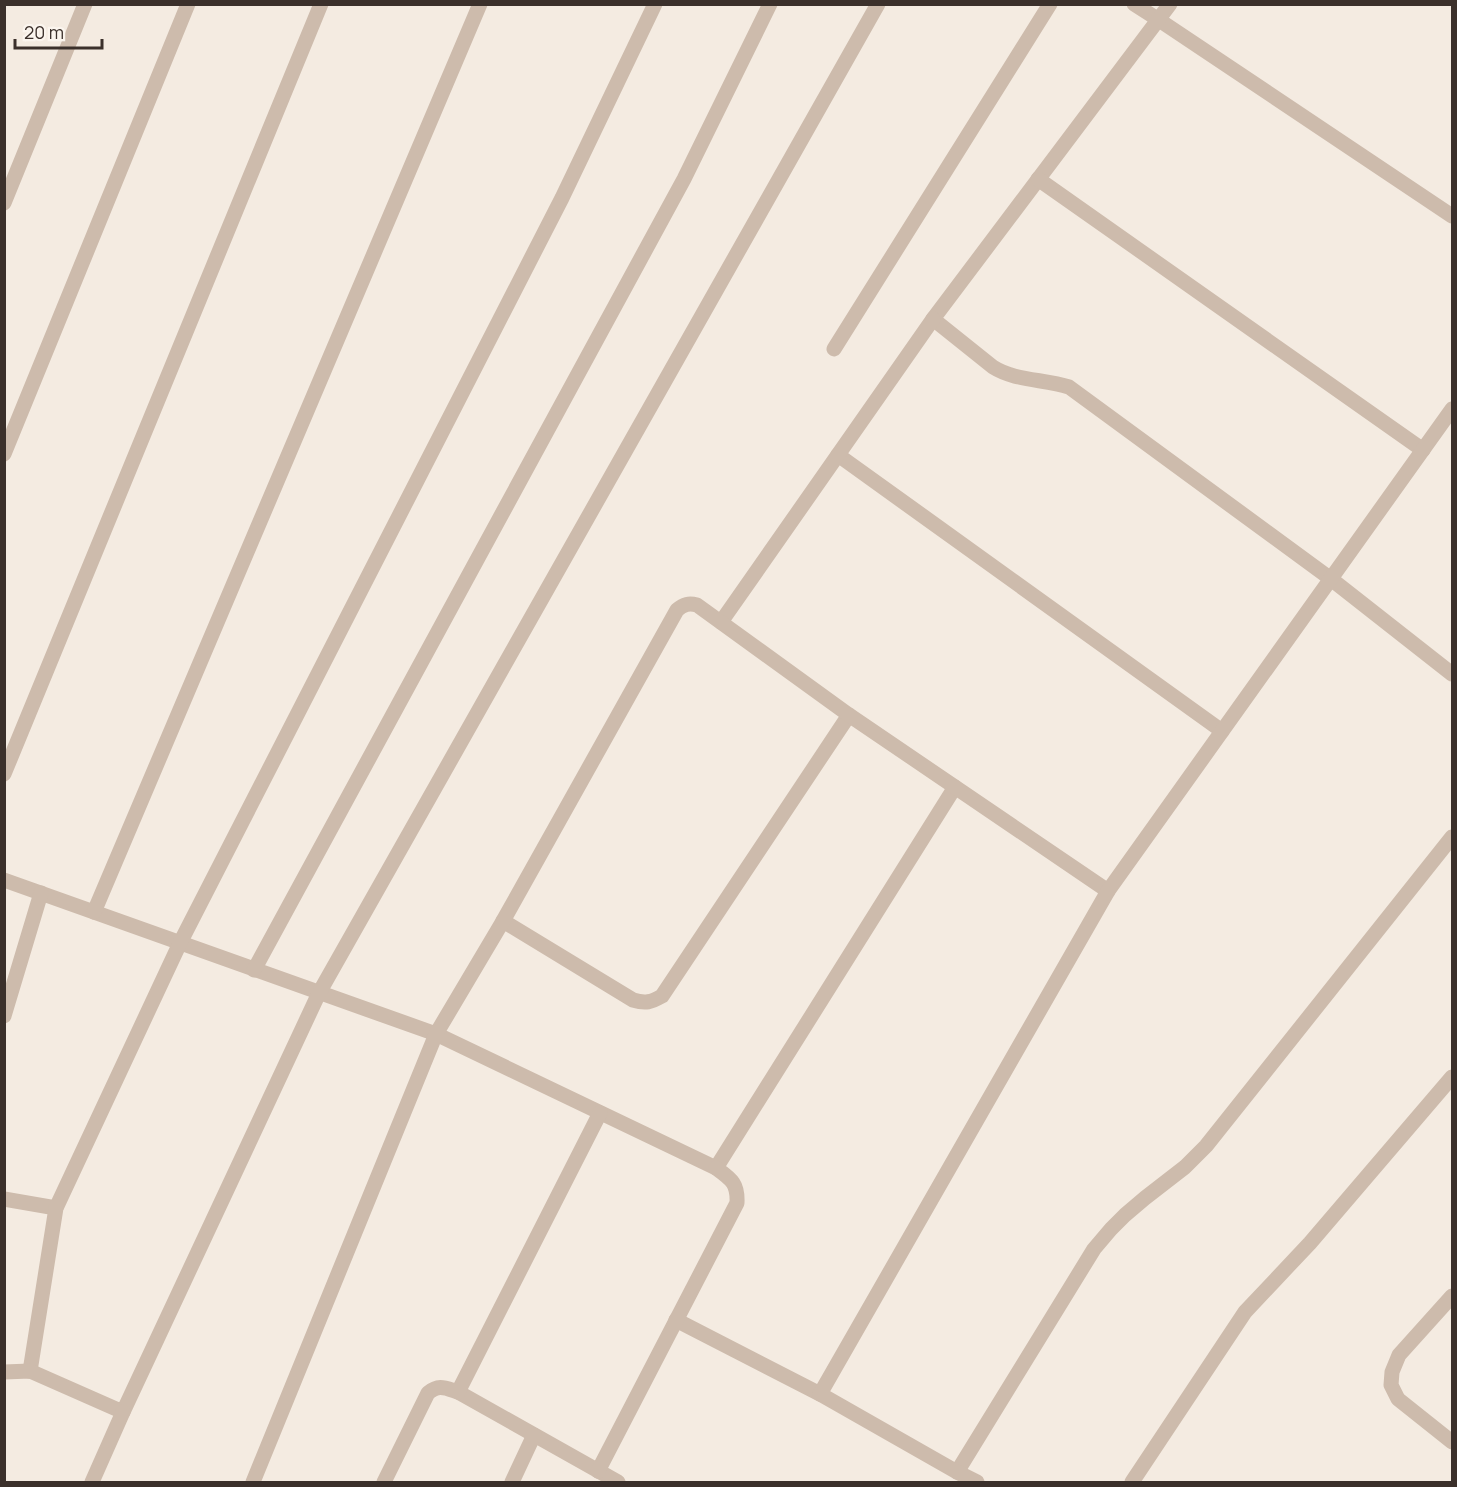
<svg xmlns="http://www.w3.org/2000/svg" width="1457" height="1487" font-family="Manrope,sans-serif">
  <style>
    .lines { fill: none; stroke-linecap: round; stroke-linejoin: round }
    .minor { stroke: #cdbbac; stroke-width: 15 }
  </style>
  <rect width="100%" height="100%" fill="#f4ebe1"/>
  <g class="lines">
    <g class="minor">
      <path d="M 1134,4 L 1159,20 L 1452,216"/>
      <path d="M 1170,4 L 933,319 L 993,367 C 1015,381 1044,379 1069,387 L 1331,579 L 1452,674"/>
      <path d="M 1038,179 L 1423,450"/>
      <path d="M 4,203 L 85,4"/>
      <path d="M 834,349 L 1050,4"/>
      <path d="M 4,454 L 188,4"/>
      <path d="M 838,455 L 1222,731"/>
      <path d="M 721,622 L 933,319"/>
      <path d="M 4,774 L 321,4"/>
      <path d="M 4,880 L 436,1034 L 716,1168 L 955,787"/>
      <path d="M 94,912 L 480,4"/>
      <path d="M 503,921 L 633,1000 C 646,1004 651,1002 662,996 L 849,715"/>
      <path d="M 254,970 L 684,179 L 770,4"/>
      <path d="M 4,1016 L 41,893"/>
      <path d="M 4,1199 L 56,1208"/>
      <path d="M 1452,1296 L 1399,1355 L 1392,1372 L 1391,1385 L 1398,1399 L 1452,1442"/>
      <path d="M 676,1320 L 820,1394"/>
      <path d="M 30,1371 L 56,1208 L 180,943 L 562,198 L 655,4"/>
      <path d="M 4,1372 L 30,1371 L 123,1412 L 319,993 L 878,4"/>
      <path d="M 458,1392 L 618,1482"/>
      <path d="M 598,1471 L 737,1203 C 738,1183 731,1179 716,1168"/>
      <path d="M 957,1472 L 1094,1249 L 1111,1229 L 1125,1215 L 1145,1198 L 1185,1167 L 1206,1146 L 1452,837"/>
      <path d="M 92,1482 L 123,1412"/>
      <path d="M 253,1482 L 436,1034 L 503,921 L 677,610 C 684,604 689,603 697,605 L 849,715 L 1108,891"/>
      <path d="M 384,1482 L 428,1393 C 439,1384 445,1388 458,1392 L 600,1113"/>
      <path d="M 512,1482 L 534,1435"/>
      <path d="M 977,1482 L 957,1472 L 820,1394 L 1108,891 L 1452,409"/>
      <path d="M 1132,1482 L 1245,1312 L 1310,1243 L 1452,1077"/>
    </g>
  </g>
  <rect width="1457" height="1487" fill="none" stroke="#3b302b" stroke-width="12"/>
  <path d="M15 39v9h87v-9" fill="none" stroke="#3b302b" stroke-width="3"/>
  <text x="24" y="39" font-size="18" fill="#3b302b" stroke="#fbf5ee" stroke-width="4.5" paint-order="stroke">20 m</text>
</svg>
